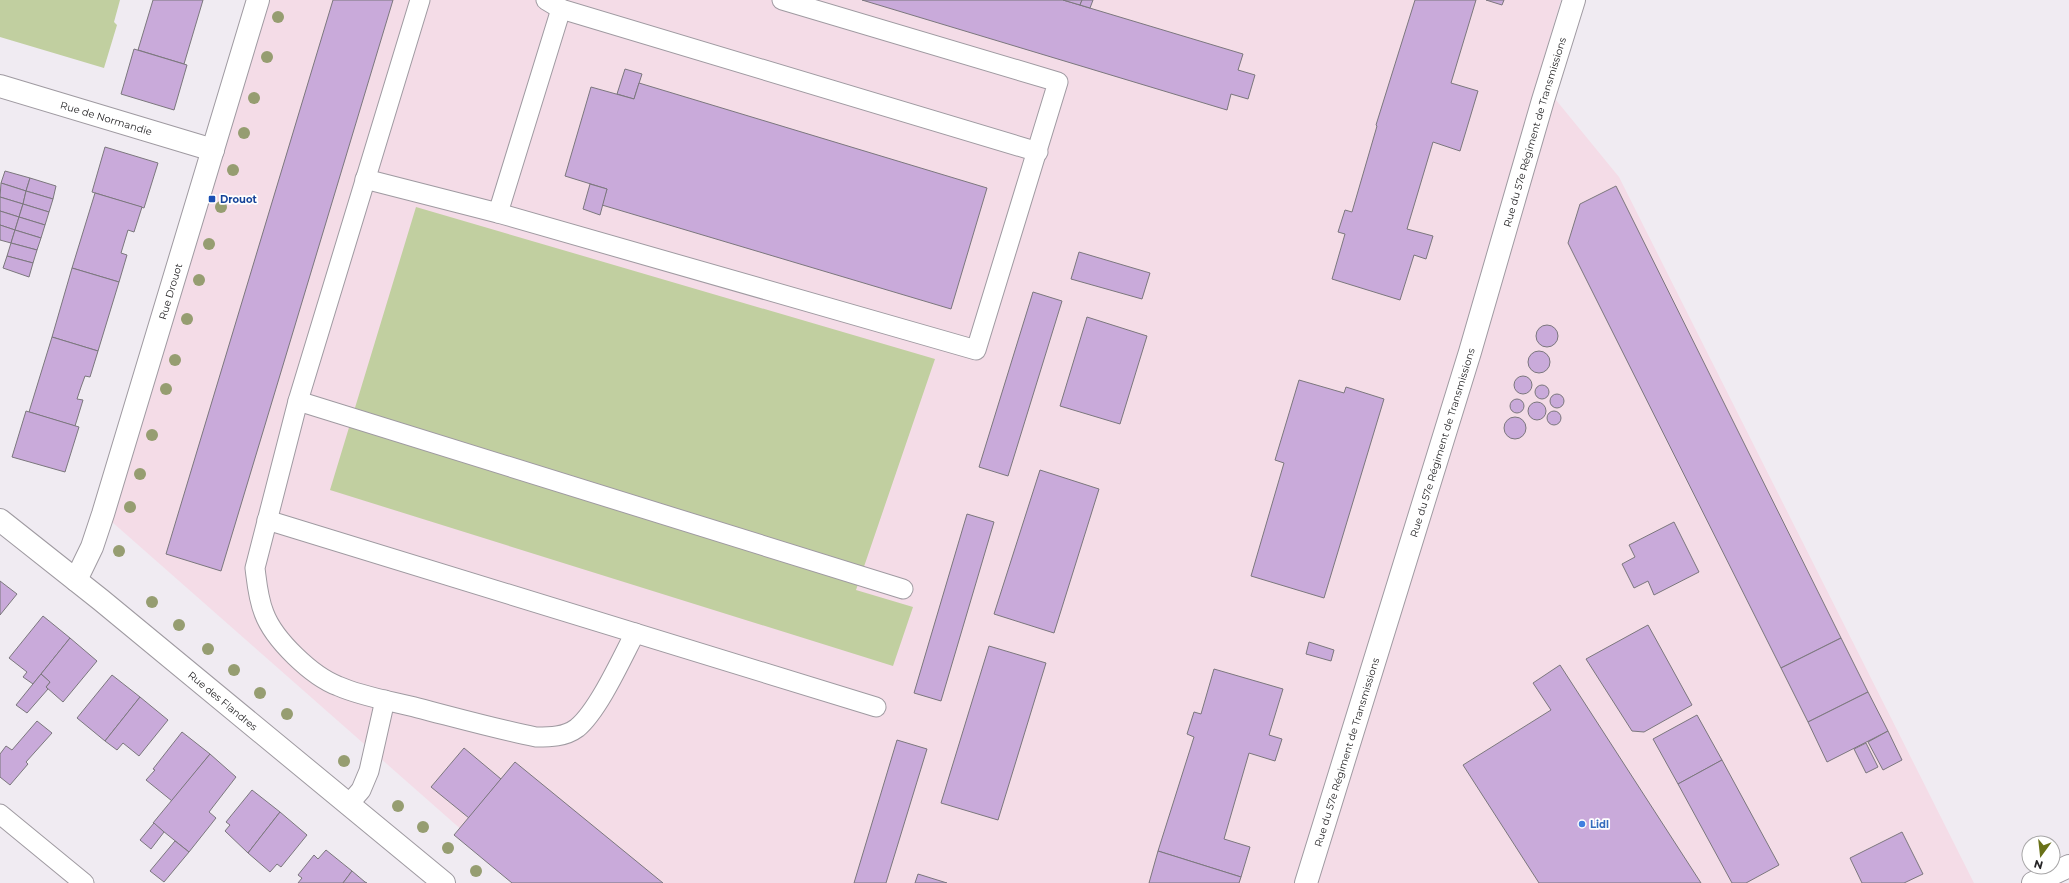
<svg xmlns="http://www.w3.org/2000/svg" width="2069" height="883" font-family="Montserrat,sans-serif">
  <style>
    .commercial { fill: #f4dce7 }
    .green { fill: #c1cfa0 }
    .building { fill: #c9aada; stroke: #7b777d }
    .lines { fill: none; stroke-linecap: round; stroke-linejoin: round }
    .service-casing { stroke: #9f9aa1; stroke-width: 21 }
    .minor-casing { stroke: #9f9aa1; stroke-width: 24 }
    .tertiary-casing { stroke: #9f9aa1; stroke-width: 24 }
    .secondary-casing { stroke: #9f9aa1; stroke-width: 24 }
    .service { stroke: #fff; stroke-width: 19 }
    .minor { stroke: #fff; stroke-width: 22 }
    .tertiary { stroke: #fff; stroke-width: 22 }
    .secondary { stroke: #fff; stroke-width: 22 }
    .tree { fill: #969d71 }
    .transit-dot { fill: #1a4fb4; stroke: #fff; stroke-width: 1.5 }
    .shop-dot { fill: #3f7fe0; stroke: #fff; stroke-width: 1.5 }
    .labels { text-anchor: middle; stroke-width: 3.5; stroke-linejoin: round; paint-order: stroke }
    .street-label { font-size: 10px; fill: #252426; stroke: #fff }
    .transit-label { font-size: 10px; font-weight: bold; fill: #164399; stroke: #fff; text-anchor: start }
    .shop-label { font-size: 10px; font-weight: bold; fill: #366cbe; stroke: #fff; text-anchor: start }
  </style>
  <rect width="100%" height="100%" fill="#f0ebf2"/>
  <path class="commercial" d="M 266,0 L 1561,0 L 1538,78 L 1619,177 L 1974,883 L 522,883 L 103,514 Z"/>
  <g class="green">
    <path d="M 0,0 L 120,0 L 114,22 L 117,25 L 104,68 L 0,37 Z"/>
    <path d="M 416,207 L 935,359 L 856,590 L 913,607 L 893,666 L 330,490 Z"/>
  </g>
  <g class="building">
    <path d="M 153,0 L 203,0 L 184,64 L 138,50 Z"/>
    <path d="M 333,0 L 393,0 L 221,571 L 166,554 Z"/>
    <path d="M 862,0 L 1063,0 L 1243,54 L 1238,70 L 1255,75 L 1248,99 L 1231,94 L 1227,110 Z"/>
    <path d="M 1063,0 L 1082,0 L 1080,5 Z"/>
    <path d="M 1082,0 L 1093,0 L 1090,8 L 1080,5 Z"/>
    <path d="M 1415,0 L 1476,0 L 1451,83 L 1478,91 L 1460,151 L 1433,142 L 1407,229 L 1433,236 L 1426,259 L 1414,255 L 1400,300 L 1332,279 L 1345,234 L 1338,232 L 1345,210 L 1352,212 L 1377,126 L 1376,125 Z"/>
    <path d="M 1486,0 L 1504,0 L 1502,5 Z"/>
    <path d="M 134,49 L 187,65 L 174,110 L 121,94 Z"/>
    <path d="M 625,69 L 642,74 L 634,99 L 617,94 Z"/>
    <path d="M 639,83 L 987,188 L 951,309 L 602,205 L 607,189 L 565,176 L 591,87 L 634,99 Z"/>
    <path d="M 105,147 L 158,163 L 144,208 L 92,192 Z"/>
    <path d="M 5,171 L 30,178 L 26,191 L 1,183 Z"/>
    <path d="M 30,178 L 56,186 L 53,199 L 26,191 Z"/>
    <path d="M 1,183 L 26,191 L 23,204 L 0,197 Z"/>
    <path d="M 590,184 L 607,189 L 600,215 L 583,209 Z"/>
    <path d="M 1616,186 L 1841,638 L 1781,668 L 1568,243 L 1580,204 Z"/>
    <path d="M 26,191 L 53,199 L 49,212 L 23,204 Z"/>
    <path d="M 95,193 L 142,207 L 134,232 L 128,230 L 121,253 L 127,255 L 119,282 L 72,268 Z"/>
    <path d="M 0,197 L 23,204 L 19,217 L 0,211 Z"/>
    <path d="M 23,204 L 49,212 L 45,225 L 19,217 Z"/>
    <path d="M 0,211 L 19,217 L 15,230 L 0,225 Z"/>
    <path d="M 19,217 L 45,225 L 41,238 L 15,230 Z"/>
    <path d="M 0,225 L 15,230 L 11,243 L 0,240 Z"/>
    <path d="M 15,230 L 41,238 L 37,250 L 11,243 Z"/>
    <path d="M 11,243 L 37,250 L 33,263 L 7,256 Z"/>
    <path d="M 1079,252 L 1150,273 L 1142,299 L 1071,279 Z"/>
    <path d="M 7,256 L 33,263 L 29,277 L 3,268 Z"/>
    <path d="M 72,268 L 119,282 L 98,351 L 52,337 Z"/>
    <path d="M 1033,292 L 1062,301 L 1008,476 L 979,467 Z"/>
    <path d="M 1087,317 L 1147,336 L 1120,424 L 1060,406 Z"/>
    <circle cx="1547" cy="336" r="11"/>
    <path d="M 52,337 L 98,351 L 90,377 L 85,376 L 81,387 L 77,399 L 83,400 L 75,426 L 29,412 Z"/>
    <circle cx="1539" cy="362" r="11"/>
    <circle cx="1523" cy="385" r="9"/>
    <path d="M 1299,380 L 1344,393 L 1346,387 L 1384,399 L 1324,598 L 1251,576 L 1284,463 L 1275,460 Z"/>
    <circle cx="1542" cy="392" r="7"/>
    <circle cx="1557" cy="401" r="7"/>
    <circle cx="1517" cy="406" r="7"/>
    <circle cx="1537" cy="411" r="9"/>
    <circle cx="1554" cy="418" r="7"/>
    <path d="M 26,411 L 79,427 L 65,472 L 12,457 Z"/>
    <circle cx="1515" cy="428" r="11"/>
    <path d="M 1040,470 L 1099,489 L 1054,633 L 994,614 Z"/>
    <path d="M 967,514 L 994,522 L 941,701 L 914,693 Z"/>
    <path d="M 1674,522 L 1699,572 L 1654,595 L 1648,581 L 1634,588 L 1622,564 L 1635,557 L 1629,545 Z"/>
    <path d="M 0,581 L 17,594 L 0,615 Z"/>
    <path d="M 43,616 L 70,638 L 33,684 L 23,677 L 27,672 L 9,658 Z"/>
    <path d="M 1648,625 L 1692,705 L 1644,732 L 1632,731 L 1586,659 Z"/>
    <path d="M 70,638 L 97,661 L 63,702 L 46,687 L 50,682 L 41,674 Z"/>
    <path d="M 1841,638 L 1868,692 L 1808,722 L 1781,668 Z"/>
    <path d="M 1309,642 L 1334,650 L 1331,661 L 1306,654 Z"/>
    <path d="M 989,646 L 1046,663 L 998,820 L 941,803 Z"/>
    <path d="M 1560,665 L 1701,883 L 1539,883 L 1463,765 L 1551,710 L 1533,683 Z"/>
    <path d="M 1214,669 L 1283,689 L 1269,735 L 1282,739 L 1275,761 L 1249,753 L 1224,839 L 1250,847 L 1241,877 L 1158,851 L 1194,737 L 1187,734 L 1194,712 L 1201,714 Z"/>
    <path d="M 41,674 L 50,682 L 46,687 L 48,689 L 27,713 L 16,705 Z"/>
    <path d="M 112,675 L 140,697 L 105,741 L 77,718 Z"/>
    <path d="M 1868,692 L 1888,731 L 1827,762 L 1808,722 Z"/>
    <path d="M 140,697 L 168,720 L 139,756 L 123,743 L 117,750 L 105,741 Z"/>
    <path d="M 1697,715 L 1722,760 L 1678,784 L 1653,739 Z"/>
    <path d="M 37,721 L 52,733 L 26,762 L 28,764 L 10,785 L 0,777 L 0,754 L 6,746 L 12,750 Z"/>
    <path d="M 1888,731 L 1902,760 L 1883,770 L 1868,742 Z"/>
    <path d="M 182,732 L 210,754 L 172,801 L 146,780 L 155,770 L 153,769 Z"/>
    <path d="M 897,740 L 927,749 L 886,883 L 854,883 Z"/>
    <path d="M 1866,743 L 1878,767 L 1866,773 L 1854,749 Z"/>
    <path d="M 464,748 L 501,779 L 469,818 L 431,787 Z"/>
    <path d="M 210,754 L 236,777 L 209,812 L 216,818 L 189,852 L 153,823 Z"/>
    <path d="M 1722,760 L 1779,865 L 1746,883 L 1732,883 L 1678,784 Z"/>
    <path d="M 515,762 L 663,883 L 512,883 L 454,835 Z"/>
    <path d="M 252,790 L 280,812 L 248,853 L 225,831 L 230,825 L 226,822 Z"/>
    <path d="M 280,812 L 307,835 L 281,867 L 277,864 L 270,872 L 248,853 Z"/>
    <path d="M 154,823 L 164,832 L 151,849 L 140,840 Z"/>
    <path d="M 1902,832 L 1923,874 L 1904,883 L 1862,883 L 1850,858 Z"/>
    <path d="M 175,841 L 189,852 L 164,882 L 150,871 Z"/>
    <path d="M 326,850 L 352,871 L 343,883 L 298,883 L 302,878 L 298,875 L 314,855 L 318,859 Z"/>
    <path d="M 1158,851 L 1241,877 L 1239,883 L 1149,883 Z"/>
    <path d="M 352,871 L 365,882 L 367,883 L 343,883 Z"/>
    <path d="M 918,874 L 947,883 L 915,883 Z"/>
  </g>
  <g class="lines">
    <defs>
      <g id="service">
        <path d="M 420,0 L 298,401 L 255,568 C 257,584 258,598 264,613 C 274,640 312,676 338,686 C 363,697 391,701 418,708 C 457,718 496,729 536,737 C 550,737 565,737 577,728 C 598,711 622,658 635,633"/>
        <path d="M 546,0 L 561,9"/>
        <path d="M 365,179 L 498,213 L 561,9 L 1038,152"/>
        <path d="M 498,213 L 976,350 L 1058,82 L 782,0"/>
        <path d="M 298,401 L 903,589"/>
        <path d="M 267,520 L 876,707"/>
        <path d="M 348,805 L 361,790 L 369,771 L 385,700"/>
        <path d="M 0,814 L 84,883"/>
      </g>
      <g id="minor">
        <path id="s1" d="M 0,86 L 213,150"/>
        <path id="s2" d="M 76,580 L 92,547 L 103,514 L 258,0"/>
      </g>
      <g id="tertiary">
        <path id="s3" d="M 0,520 L 101,600 L 444,883"/>
      </g>
      <g id="secondary">
        <path id="s4" d="M 1306,883 L 1470,352 L 1543,100 L 1574,0"/>
        <path d="M 2033,883 L 2069,866"/>
      </g>
    </defs>
    <use href="#service" class="service-casing"/>
    <use href="#minor" class="minor-casing"/>
    <use href="#tertiary" class="tertiary-casing"/>
    <use href="#secondary" class="secondary-casing"/>
    <use href="#service" class="service"/>
    <use href="#minor" class="minor"/>
    <use href="#tertiary" class="tertiary"/>
    <use href="#secondary" class="secondary"/>
  </g>
  <g class="tree">
    <circle cx="278" cy="17" r="6"/>
    <circle cx="267" cy="57" r="6"/>
    <circle cx="254" cy="98" r="6"/>
    <circle cx="244" cy="133" r="6"/>
    <circle cx="233" cy="170" r="6"/>
    <circle cx="221" cy="207" r="6"/>
    <circle cx="209" cy="244" r="6"/>
    <circle cx="199" cy="280" r="6"/>
    <circle cx="187" cy="319" r="6"/>
    <circle cx="175" cy="360" r="6"/>
    <circle cx="166" cy="389" r="6"/>
    <circle cx="152" cy="435" r="6"/>
    <circle cx="140" cy="474" r="6"/>
    <circle cx="130" cy="507" r="6"/>
    <circle cx="119" cy="551" r="6"/>
    <circle cx="152" cy="602" r="6"/>
    <circle cx="179" cy="625" r="6"/>
    <circle cx="208" cy="649" r="6"/>
    <circle cx="234" cy="670" r="6"/>
    <circle cx="260" cy="693" r="6"/>
    <circle cx="287" cy="714" r="6"/>
    <circle cx="344" cy="761" r="6"/>
    <circle cx="398" cy="806" r="6"/>
    <circle cx="423" cy="827" r="6"/>
    <circle cx="448" cy="848" r="6"/>
    <circle cx="476" cy="871" r="6"/>
  </g>
  <rect class="transit-dot" x="208" y="195" width="8" height="8" rx="2"/>
  <circle class="shop-dot" cx="1582" cy="824" r="4"/>
  <g class="labels">
    <g class="street-label">
      <text dy="4" stroke="none"><textPath href="#s1" startOffset="111">Rue de Normandie</textPath></text>
      <text dy="4" stroke="none"><textPath href="#s4" startOffset="785">Rue du 57e Régiment de Transmissions</textPath></text>
      <text dy="4" stroke="none"><textPath href="#s2" startOffset="304">Rue Drouot</textPath></text>
      <text dy="4" stroke="none"><textPath href="#s4" startOffset="461">Rue du 57e Régiment de Transmissions</textPath></text>
      <text dy="4" stroke="none"><textPath href="#s3" startOffset="287">Rue des Flandres</textPath></text>
      <text dy="4" stroke="none"><textPath href="#s4" startOffset="137">Rue du 57e Régiment de Transmissions</textPath></text>
    </g>
    <g class="transit-label">
      <text x="220" y="203">Drouot</text>
    </g>
    <g class="shop-label">
      <text x="1590" y="828">Lidl</text>
    </g>
  </g>
  <g transform="translate(2041 855) rotate(195)"><circle r="19" fill="#ffffff" stroke="#a8a7a8"/>
  <path d="M0-3L7 15L0 10L-7 15Z" fill="#697118"/>
  <text y="-6" font-size="11" font-weight="bold" text-anchor="middle" fill="#252426">N</text>
  </g>
</svg>
